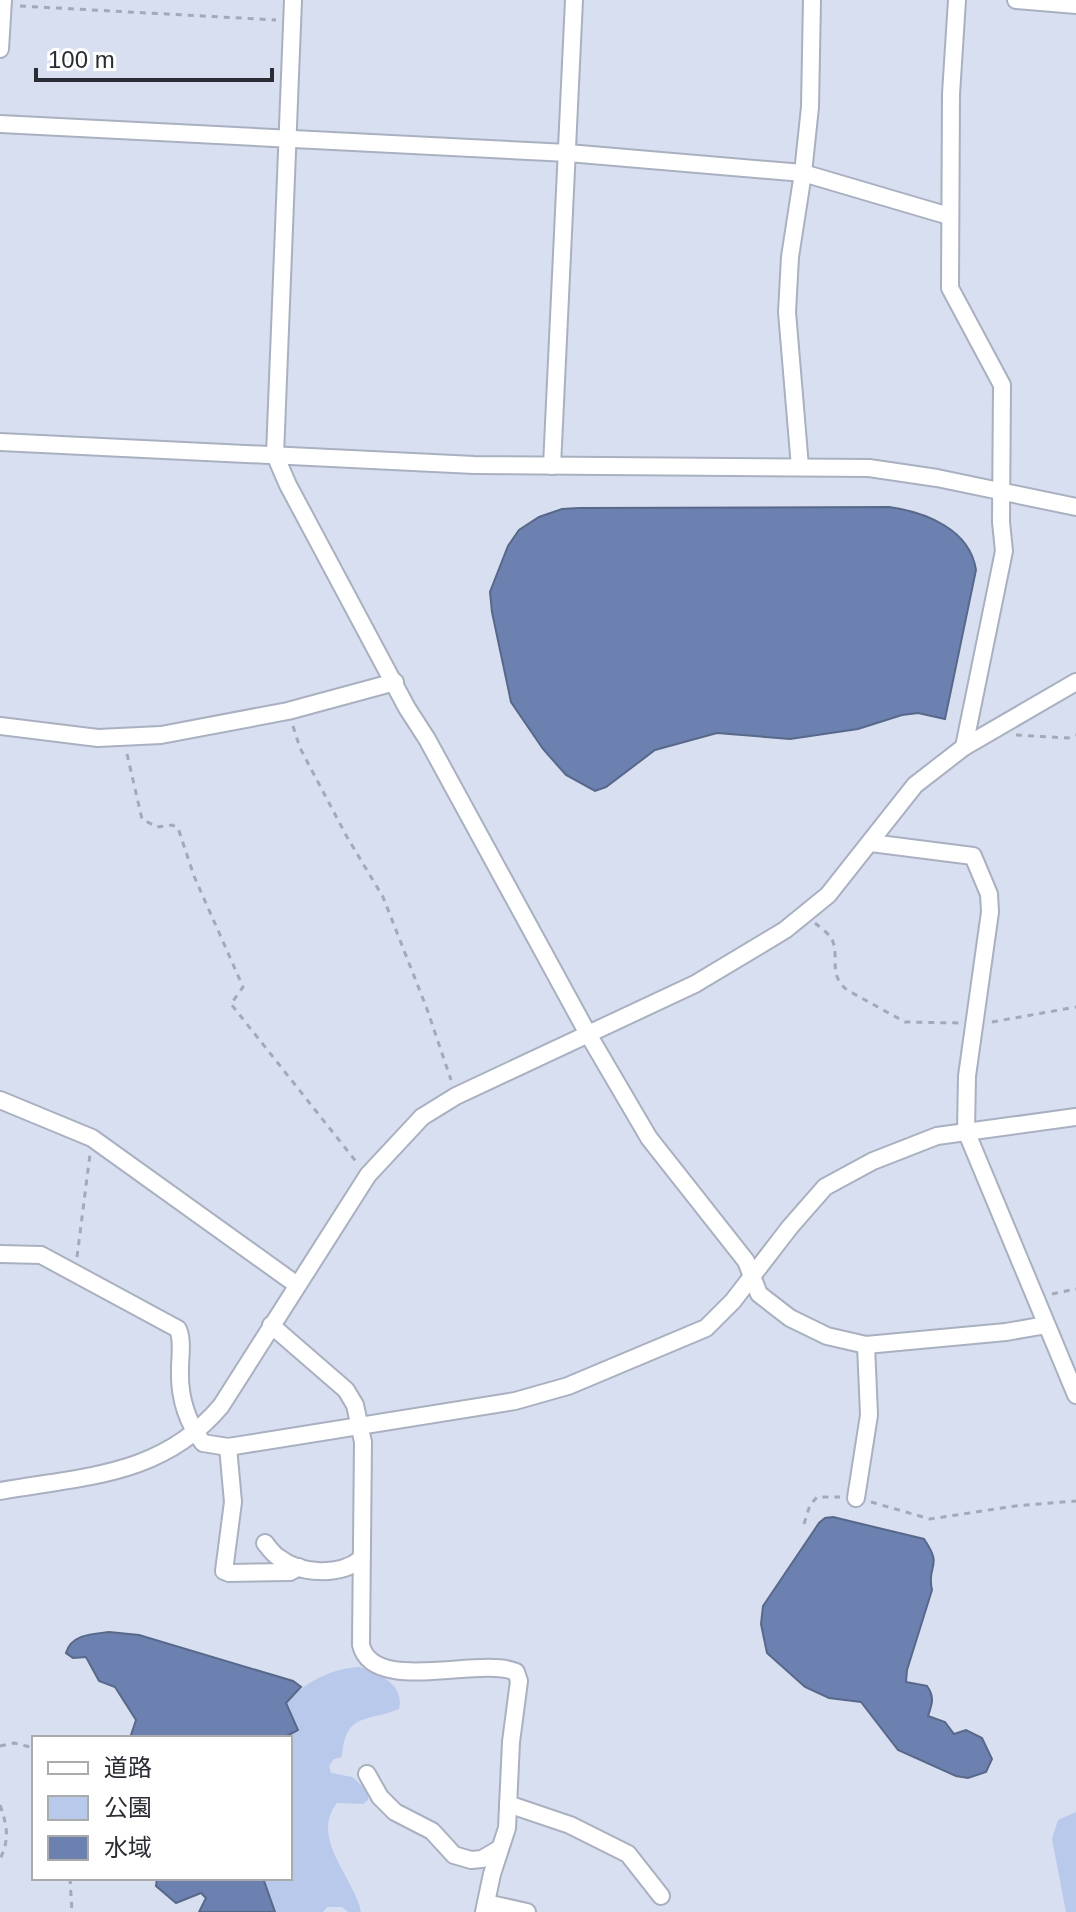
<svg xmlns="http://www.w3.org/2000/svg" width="1076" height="1912" font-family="Helvetica,'Noto Sans JP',sans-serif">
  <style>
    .green { fill: #b9c9eb }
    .water { fill: #6c81af; stroke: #58688a; stroke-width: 2 }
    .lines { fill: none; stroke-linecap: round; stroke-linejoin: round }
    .street-casing { stroke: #a9b0c0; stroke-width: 20 }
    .path { stroke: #a4a9b7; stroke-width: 3; stroke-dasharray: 6 6; stroke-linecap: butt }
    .street { stroke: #fff; stroke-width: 16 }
  </style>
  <rect width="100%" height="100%" fill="#d8dff0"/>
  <g class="green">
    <path d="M 359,1667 C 378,1673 405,1684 399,1709 C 367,1722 345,1712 342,1757 L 334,1759 L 329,1766 L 331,1773 L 352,1777 L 369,1792 L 368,1800 L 363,1804 L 337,1803 C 309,1839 355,1878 361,1912 L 348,1912 L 342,1907 L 327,1907 L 323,1912 L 275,1912 L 263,1878 L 290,1878 L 290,1738 L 283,1738 L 298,1730 L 286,1703 C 306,1682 329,1669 359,1667 Z"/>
    <path d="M 1076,1812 L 1076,1912 L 1066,1912 L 1052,1839 L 1058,1820 Z"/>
  </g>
  <g class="water">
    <path d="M 889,507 C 925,512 970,529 976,570 L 945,719 L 918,713 L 902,715 L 858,729 L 790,739 L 717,733 L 655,750 L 606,787 L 595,791 L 566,775 L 543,749 L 511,702 L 492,612 L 490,592 L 508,546 L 519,530 L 539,517 L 562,509 L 579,508 Z"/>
    <path d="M 833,1517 L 924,1539 C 944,1568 926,1564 932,1590 L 907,1670 L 906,1682 L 927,1686 C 935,1697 932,1704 928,1716 L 945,1722 L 954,1734 L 966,1730 L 982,1738 L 992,1759 L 986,1772 L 968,1778 L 956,1776 L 898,1750 L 861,1702 L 829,1698 L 805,1687 L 767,1653 L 761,1624 L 763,1606 L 819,1523 L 825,1518 Z"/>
    <path d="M 109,1632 L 139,1635 L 293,1681 L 301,1687 L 286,1703 L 298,1730 L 283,1738 L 130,1738 L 136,1720 L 115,1687 L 99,1681 L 86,1657 L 73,1658 L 66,1653 C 71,1634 93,1634 109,1632 Z"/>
    <path d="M 157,1878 L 263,1878 L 275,1912 L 199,1912 L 206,1898 L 201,1893 L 176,1903 L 156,1886 Z"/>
  </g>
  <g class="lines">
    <defs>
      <g id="street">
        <path d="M 293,0 L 275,455 L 288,485 L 407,708 L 427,739 L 588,1034 L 649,1138 L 746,1261 L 759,1294 L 790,1318 L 827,1336 L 866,1345 L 1006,1332 L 1046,1325"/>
        <path d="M 957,0 L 951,94 L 950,288 L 1002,385 L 1001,522 L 1004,551 L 964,747"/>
        <path d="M 1016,0 L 1076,5"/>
        <path d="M 0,49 L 3,0"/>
        <path d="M 0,124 L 568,153 L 803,173 L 949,216"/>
        <path d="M 0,442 L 474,465 L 869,468 L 937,478 L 1076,507"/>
        <path d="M 552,466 L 574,0"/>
        <path d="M 800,467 L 787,312 L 790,257 L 803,173 L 810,107 L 812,0"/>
        <path d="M 0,726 L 98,738 L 161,735 L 288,711 L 395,682"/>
        <path d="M 871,843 L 973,856 L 989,894 L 990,912 L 967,1076 L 966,1131 L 1076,1395"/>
        <path d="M 0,1100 L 92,1138 L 297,1285"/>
        <path d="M 0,1254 L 41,1255 L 178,1329 C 183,1341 180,1356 180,1369 C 179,1396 187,1422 203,1443 L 228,1447 L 515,1401 L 568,1386 L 706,1328 L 733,1301 L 790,1227 L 825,1187 L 873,1161 L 937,1136 L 1076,1117"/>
        <path d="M 271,1325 L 346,1390 L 355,1405 L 363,1442 L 361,1645 C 373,1695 480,1656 516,1672 L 519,1681 L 511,1742 L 507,1828 L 492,1874 L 484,1912"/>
        <path d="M 228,1447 L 233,1502 L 224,1571 L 229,1573 L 290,1572 L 299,1567"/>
        <path d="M 0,1491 C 85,1476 162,1476 221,1406 L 368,1175 L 422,1117 L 456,1096 L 695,984 L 785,930 L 828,895 L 915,785 L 964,747 L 1076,682"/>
        <path d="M 856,1498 L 869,1415 L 866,1345"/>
        <path d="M 265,1543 C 269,1548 273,1554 278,1557 C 300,1575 340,1576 361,1559"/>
        <path d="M 367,1774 L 380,1797 L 395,1812 L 432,1831 L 454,1855 L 471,1860 L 482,1859 L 499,1849"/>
        <path d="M 508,1804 L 570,1825 L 628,1854 L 661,1896"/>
        <path d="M 486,1903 L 527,1912"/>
      </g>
    </defs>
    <use href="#street" class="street-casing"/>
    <g class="path">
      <path d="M 20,6 L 276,20"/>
      <path d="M 293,726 L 300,748 L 347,837 L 383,897 L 427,1009 L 451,1080"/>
      <path d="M 1016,735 L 1068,738 L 1076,735"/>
      <path d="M 127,754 L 142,819 L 157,827 L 172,825 L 178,828 L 194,876 L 243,987 L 231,1004 L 358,1164"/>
      <path d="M 815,923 C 820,927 826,932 830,936 C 842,954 826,973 847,990 L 905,1022 L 960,1023"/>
      <path d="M 992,1022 L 1076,1007"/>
      <path d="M 77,1257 L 90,1154"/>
      <path d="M 1052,1294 L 1076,1289"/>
      <path d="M 871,1502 L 930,1519 L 1015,1506 L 1076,1501"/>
      <path d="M 804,1524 L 810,1505 L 817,1497 L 840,1497"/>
      <path d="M 0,1746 L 14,1743 L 34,1748"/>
      <path d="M 0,1805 C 7,1825 10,1839 0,1859"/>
      <path d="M 70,1878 L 72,1912"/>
    </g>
    <use href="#street" class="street"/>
  </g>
  <rect x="32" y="1736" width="260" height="144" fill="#ffffff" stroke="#aaabad" stroke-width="2"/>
  <rect x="48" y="1762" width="40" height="12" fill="#ffffff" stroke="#aaabad" stroke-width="2"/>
  <text x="104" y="1776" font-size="24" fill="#2a2d33">道路</text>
  <rect x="48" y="1796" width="40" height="24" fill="#b9c9eb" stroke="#aaabad" stroke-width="2"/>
  <text x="104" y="1816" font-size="24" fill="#2a2d33">公園</text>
  <rect x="48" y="1836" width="40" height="24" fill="#6c81af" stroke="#aaabad" stroke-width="2"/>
  <text x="104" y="1856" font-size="24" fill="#2a2d33">水域</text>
  <path d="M36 68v12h236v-12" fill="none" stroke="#2a2d33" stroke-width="4"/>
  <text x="48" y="68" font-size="24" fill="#2a2d33" stroke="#ffffff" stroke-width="6" paint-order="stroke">100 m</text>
</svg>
